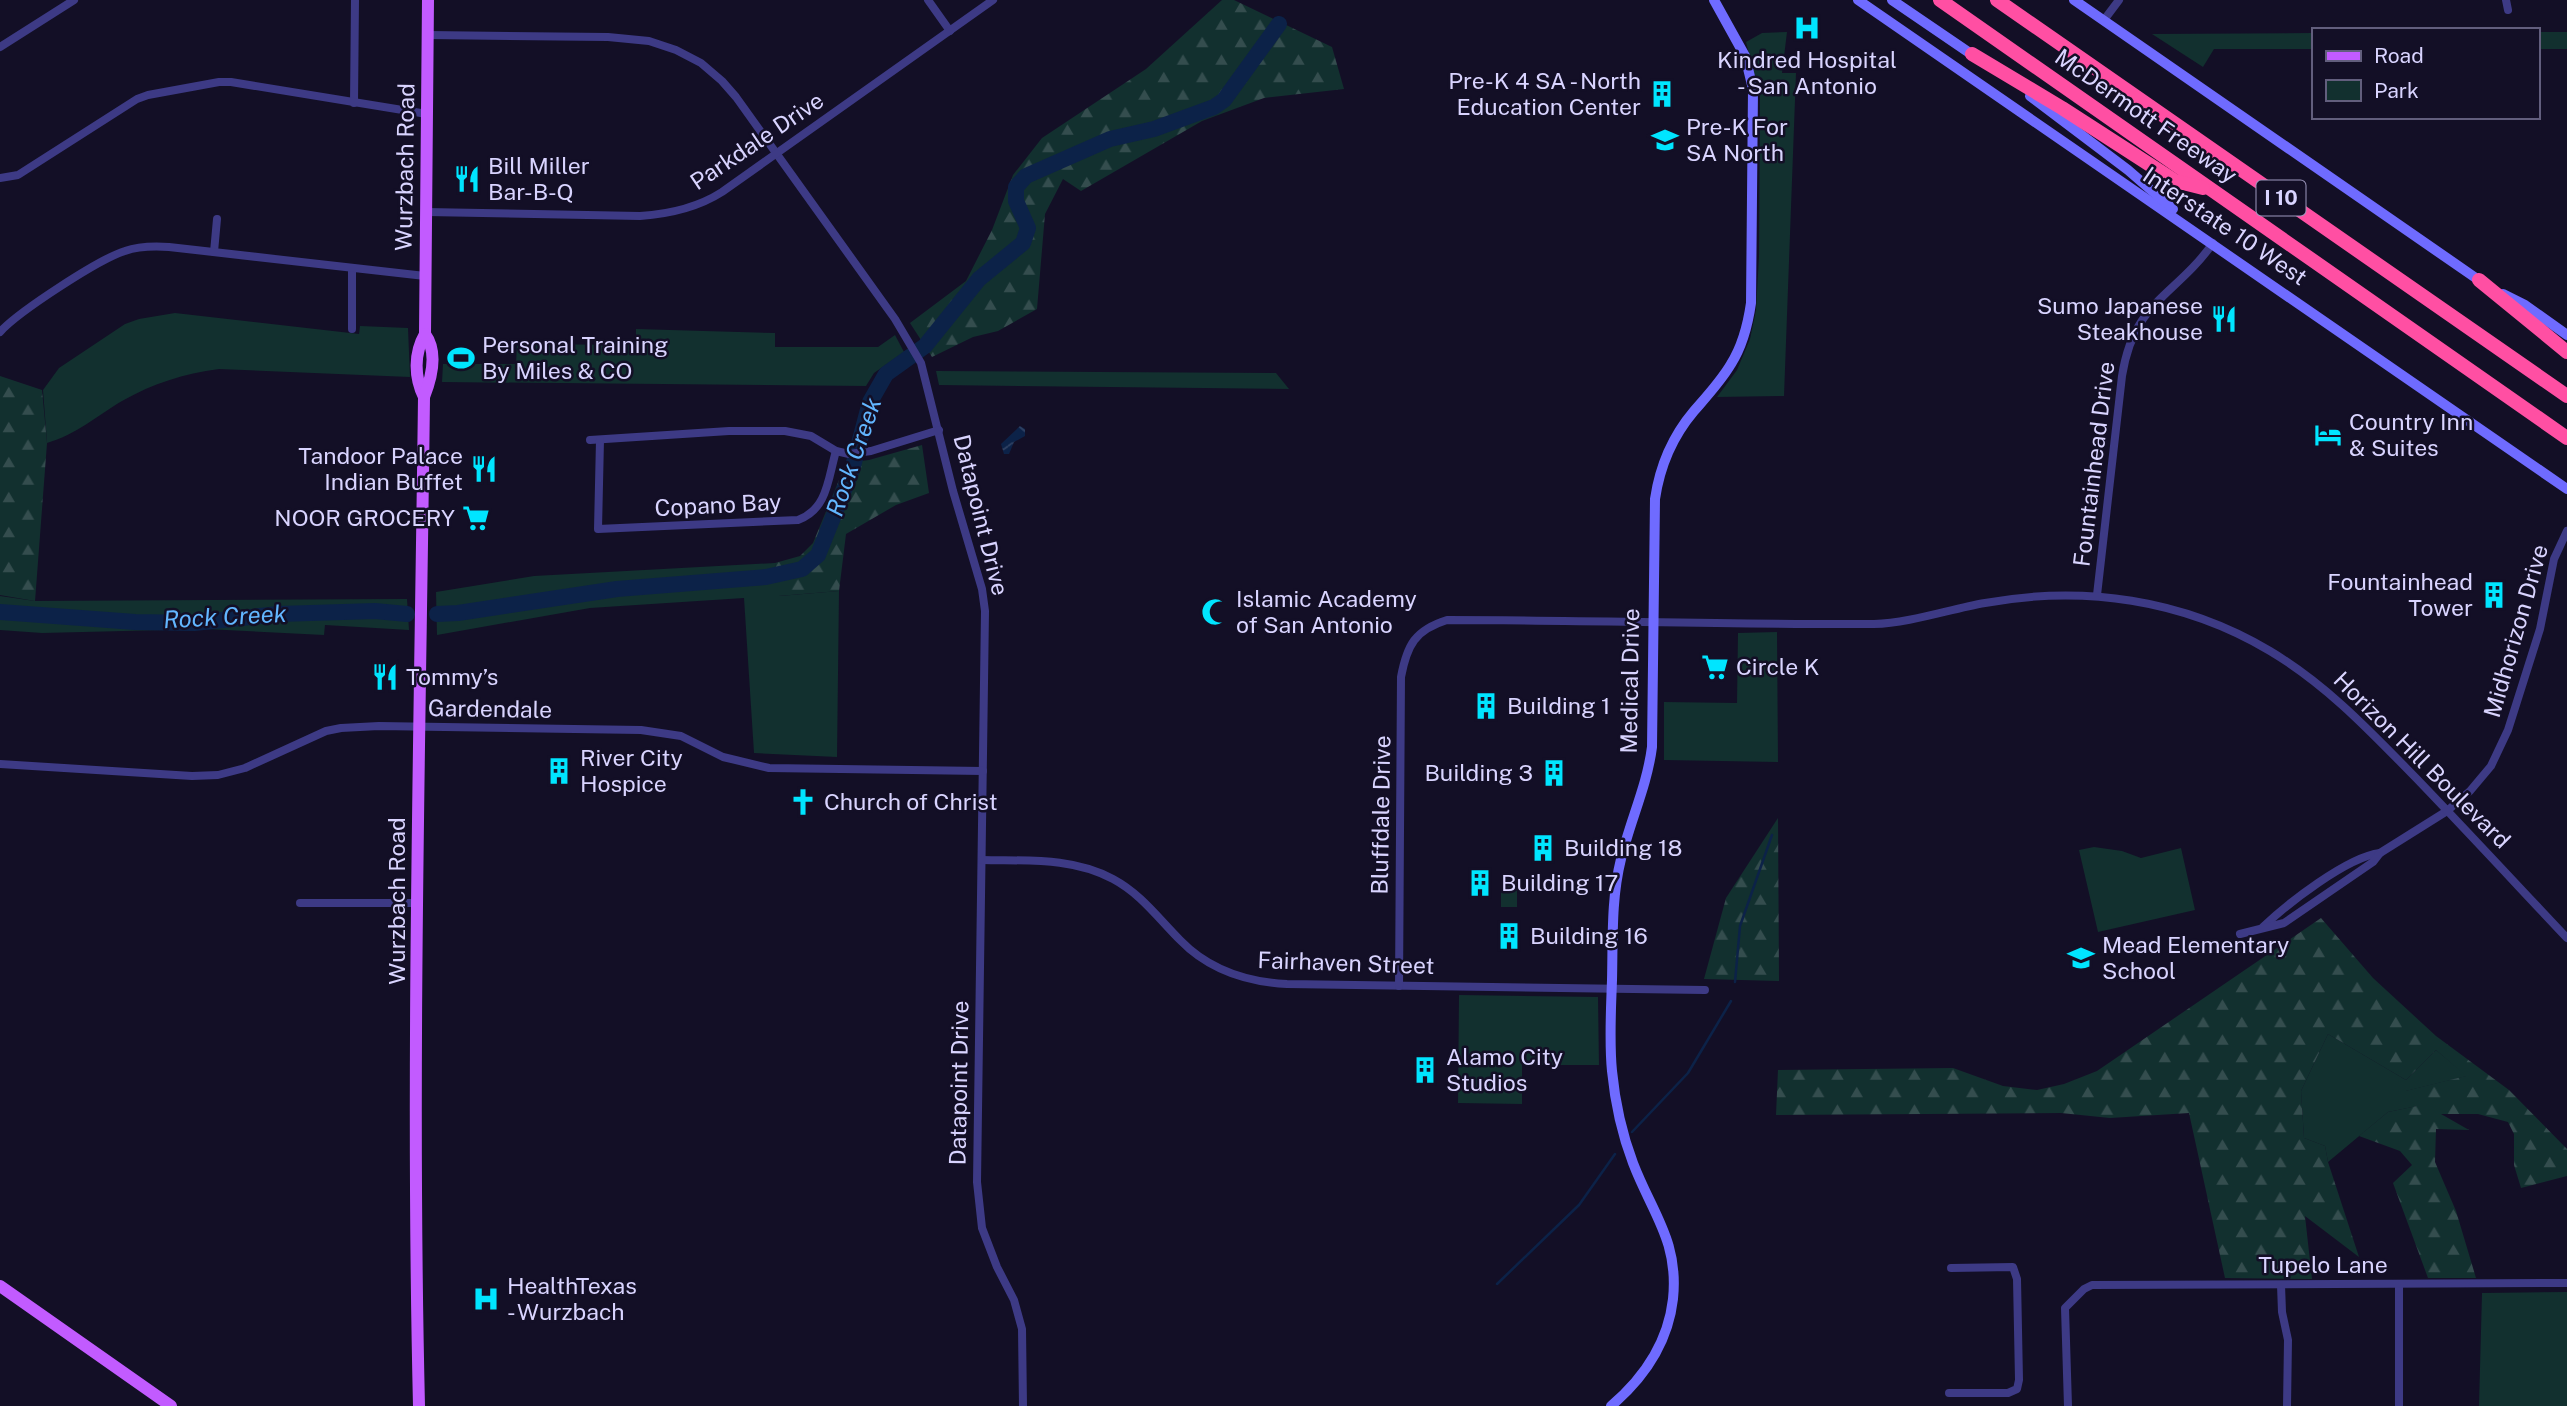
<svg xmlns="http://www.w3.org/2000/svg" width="2567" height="1406" font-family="'Public Sans',sans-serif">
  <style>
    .green { fill: #12302f }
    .forest { fill: url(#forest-firs) }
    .water { fill: url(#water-waves) }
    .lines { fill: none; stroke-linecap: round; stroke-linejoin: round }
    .stream { stroke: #0c2248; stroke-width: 2.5 }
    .river { stroke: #0c2248; stroke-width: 16 }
    .street { stroke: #3d3a85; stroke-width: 8 }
    .secondary { stroke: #6f6bff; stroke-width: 10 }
    .primary { stroke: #c25bff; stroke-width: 12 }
    .highway { stroke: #ff4fa3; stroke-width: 14 }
    .labels { text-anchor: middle; stroke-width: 5; stroke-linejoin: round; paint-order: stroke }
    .shield { fill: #130f26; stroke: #9e99be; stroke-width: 2 }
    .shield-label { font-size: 21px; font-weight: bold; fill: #d9d4ff }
    .poi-label { font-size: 23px; fill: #d9d4ff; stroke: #130f26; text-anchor: start }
    .street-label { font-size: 23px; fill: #d9d4ff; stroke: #130f26 }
    .water-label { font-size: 24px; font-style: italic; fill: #62b6ff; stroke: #130f26 }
  </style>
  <defs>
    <pattern id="forest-firs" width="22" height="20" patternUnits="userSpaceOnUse" patternTransform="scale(1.75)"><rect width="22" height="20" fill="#12302f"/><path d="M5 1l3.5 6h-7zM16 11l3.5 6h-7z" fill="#344d4e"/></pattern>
    <pattern id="water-waves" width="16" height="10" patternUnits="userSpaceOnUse" patternTransform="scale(1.75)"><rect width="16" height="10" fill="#0c2248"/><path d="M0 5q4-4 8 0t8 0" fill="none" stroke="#2f4163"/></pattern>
  </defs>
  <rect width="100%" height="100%" fill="#130f26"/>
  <g class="green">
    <path d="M 1787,32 L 1782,73 L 1796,73 L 1784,396 L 1717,397 L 1737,370 L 1750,339 L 1756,310 L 1759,256 L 1760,96 L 1746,42 L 1762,33 Z"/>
    <rect x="2537" y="32" width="30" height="17"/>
    <path d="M 2313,33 L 2313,49 L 2214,49 L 2203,67 L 2152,34 Z"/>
    <path d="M 175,313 L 359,334 L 360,326 L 408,328 L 410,377 L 219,369 C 183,374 154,383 122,401 C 97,416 75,435 47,443 L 43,390 L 59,368 L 125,324 L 139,319 Z"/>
    <path d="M 636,329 L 775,333 L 775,347 L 878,347 L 895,335 L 904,352 L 874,373 L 866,386 L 442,382 L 443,364 L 516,364 L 517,344 L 636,345 Z"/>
    <path d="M 936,371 L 1276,373 L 1289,389 L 939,385 Z"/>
    <path d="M 775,563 L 779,596 L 839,591 L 837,757 L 754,753 L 744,598 L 590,608 L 437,635 L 436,592 L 534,576 Z"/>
    <path d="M 0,596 L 35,601 L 407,599 L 409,630 L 325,625 L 324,635 L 206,629 L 42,633 L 0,630 Z"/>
    <path d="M 1777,632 L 1778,762 L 1664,760 L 1664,702 L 1737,703 L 1738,633 Z"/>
    <path d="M 2094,847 L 2122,851 L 2141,858 L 2181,848 L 2195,910 L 2098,932 L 2079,850 Z"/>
    <rect x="1501" y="876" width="16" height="31"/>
    <path d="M 1459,995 L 1598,997 L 1599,1065 L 1522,1065 L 1522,1104 L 1458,1103 Z"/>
    <path d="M 2328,1034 L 2406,1080 L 2436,1050 L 2467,1076 L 2406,1091 L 2418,1106 L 2388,1112 L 2328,1162 L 2325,1146 L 2304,1138 L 2301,1091 Z"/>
    <path d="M 2567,1292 L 2567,1406 L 2479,1406 L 2482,1293 Z"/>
  </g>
  <g class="forest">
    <path d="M 1222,0 L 1234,0 L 1332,47 L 1344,89 L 1264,98 L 1202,121 L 1081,191 L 1063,179 L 1045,214 L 1037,309 L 998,331 L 973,337 L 932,357 L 910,323 L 966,281 L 992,230 L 1013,175 L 1042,138 L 1146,69 Z"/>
    <path d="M 0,376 L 42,390 L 47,443 L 35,601 L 0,595 Z"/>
    <path d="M 922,445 L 929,493 L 896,505 L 846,534 L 839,591 L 778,596 L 775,563 L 800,556 L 813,543 L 846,463 L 869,460 Z"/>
    <path d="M 1778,818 L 1779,981 L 1704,979 L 1726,898 Z"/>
    <path d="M 2321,918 L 2373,978 L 2436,1036 L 2509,1090 L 2567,1149 L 2567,1176 L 2521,1188 L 2514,1165 L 2514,1134 L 2508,1122 L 2478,1114 L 2441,1114 L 2469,1130 L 2436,1129 L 2435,1162 L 2456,1211 L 2476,1278 L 2428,1278 L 2393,1183 L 2412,1165 L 2400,1151 L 2359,1136 L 2388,1112 L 2417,1106 L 2405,1091 L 2466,1076 L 2436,1050 L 2406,1080 L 2328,1034 L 2301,1091 L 2304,1138 L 2325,1146 L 2328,1162 L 2359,1257 L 2305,1216 L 2312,1279 L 2225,1278 L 2189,1113 L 2110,1118 L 2061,1113 L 1776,1115 L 1778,1070 L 1953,1068 L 2003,1086 L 2037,1090 L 2064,1084 L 2097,1071 Z"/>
  </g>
  <path class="water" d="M 1020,426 L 1025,429 L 1025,436 L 1014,442 L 1009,454 L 1004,454 L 1001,444 Z"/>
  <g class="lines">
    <g class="stream">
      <path d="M 1735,982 L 1740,926 L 1772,835"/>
      <path d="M 1632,1132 L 1688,1073 L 1731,1001"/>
      <path d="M 1497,1284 L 1579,1205 L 1615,1154"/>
    </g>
    <g class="river">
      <path d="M 0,612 L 135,622 L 194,623 L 279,614 L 375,611 L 407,614"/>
      <path d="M 437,614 L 458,613 L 617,589 L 766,577 L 802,569 L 818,555 L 852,470 L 870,402 L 886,374 L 925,346 L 979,279 L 1023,243 L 1028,228 L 1016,201 L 1016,187 L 1026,176 L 1110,139 L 1154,129 L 1214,107 L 1224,100 L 1279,24"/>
    </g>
    <g class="street">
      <path d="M 928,0 L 950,31"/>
      <path d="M 2506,0 L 2508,10"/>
      <path d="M 2104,20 L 2119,0"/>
      <path d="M 428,35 L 608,37 L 649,41 L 676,50 L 701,63 L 722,81 L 736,97 L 895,319 L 921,363 L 953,491 L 982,589 L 985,611 L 977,1182 L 982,1228 L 997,1267 L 1014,1300 L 1022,1329 L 1023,1406"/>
      <path d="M 0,47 L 74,0"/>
      <path d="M 354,103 L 355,0"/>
      <path d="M 0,178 L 18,175 L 137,99 L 148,95 L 219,82 L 231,82 L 427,114"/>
      <path d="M 426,212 L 640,216 C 670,214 697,208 722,192 L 993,0"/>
      <path d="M 214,252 L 217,219"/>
      <path d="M 352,329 L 352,269"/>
      <path d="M 0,332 C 18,312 99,259 125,251 C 139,246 154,246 169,247 L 425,276"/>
      <path d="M 590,440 L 729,431 L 785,431 L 811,436 L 836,451 L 849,454 L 871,451 L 939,430"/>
      <path d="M 600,440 L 598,529 L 798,520 C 828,509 828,478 836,451"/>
      <path d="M 2097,595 L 2122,376 C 2134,300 2175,297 2213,243"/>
      <path d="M 0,764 L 192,776 L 218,775 L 245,768 L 326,731 L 341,728 L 379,726 L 641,730 L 681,736 L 723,757 L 769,768 L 983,771"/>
      <path d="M 982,860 C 1027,861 1072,857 1113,879 C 1141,894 1158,918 1180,940 C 1208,969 1247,982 1287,984 L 1705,990"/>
      <path d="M 300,903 L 418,903"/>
      <path d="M 2263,927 C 2287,904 2347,857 2380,853"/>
      <path d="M 2240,934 L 2284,923 L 2373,862 L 2380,853 L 2447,811 L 2470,791 L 2491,766 L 2508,730 L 2540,629 L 2554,559 L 2567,531"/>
      <path d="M 1399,986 L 1401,677 C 1407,645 1415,630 1447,620 C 1590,620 1732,625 1874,624 C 1910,623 1950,609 1985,603 C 2083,585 2183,599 2270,651 C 2327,685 2370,731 2416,778 C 2467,831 2517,885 2567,938"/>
      <path d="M 2281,1285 L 2282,1312 L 2288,1340 L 2287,1406"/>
      <path d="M 2399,1285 L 2399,1406"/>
      <path d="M 1949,1393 L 2008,1393 L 2017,1389 L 2019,1380 L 2017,1279 L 2013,1267 L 1951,1268"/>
      <path d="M 2068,1406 L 2065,1308 L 2084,1289 L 2092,1285 L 2567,1283"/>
    </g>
    <g class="secondary">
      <path d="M 1858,0 L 2567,489"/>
      <path d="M 1892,0 L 1977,58"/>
      <path d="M 2074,0 L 2483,283"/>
      <path d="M 2030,96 L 2128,170 L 2173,209"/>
      <path d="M 2503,294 L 2525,305 L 2567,335"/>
      <path d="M 1611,1406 C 1645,1377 1668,1343 1673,1299 C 1679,1241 1652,1213 1633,1163 C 1622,1134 1615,1102 1612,1071 C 1609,1041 1611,1010 1612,980 C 1613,940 1611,899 1621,859 C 1630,821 1647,786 1652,747 L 1655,499 C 1660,465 1672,437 1694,411 C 1707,396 1721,381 1731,364 C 1743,345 1748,324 1751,303 L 1753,89 L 1745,56 L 1714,0"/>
    </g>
    <g class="primary">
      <path d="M 424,397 C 414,377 414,353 425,334 L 428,0"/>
      <path d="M 0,1286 L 171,1406"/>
      <path d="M 419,1406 C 411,1070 420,733 424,397 C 432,377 438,352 425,334"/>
    </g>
    <g class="highway">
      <path d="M 1940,0 L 2567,438"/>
      <path d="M 1997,0 L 2567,396"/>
      <path d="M 1972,54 L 2062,108 L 2175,181 L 2203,188"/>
      <path d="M 2479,280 L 2567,352"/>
    </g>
  </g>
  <defs>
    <symbol id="hospital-bare" viewBox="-9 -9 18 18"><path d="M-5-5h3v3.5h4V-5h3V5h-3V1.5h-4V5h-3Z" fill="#00e5ff" stroke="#130f26" stroke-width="2.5" paint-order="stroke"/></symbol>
    <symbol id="building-bare" viewBox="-9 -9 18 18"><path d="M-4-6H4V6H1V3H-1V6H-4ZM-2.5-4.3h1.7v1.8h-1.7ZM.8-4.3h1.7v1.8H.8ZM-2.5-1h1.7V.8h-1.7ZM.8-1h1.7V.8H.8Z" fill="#00e5ff" stroke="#130f26" stroke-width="2.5" paint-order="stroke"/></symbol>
    <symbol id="school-bare" viewBox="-9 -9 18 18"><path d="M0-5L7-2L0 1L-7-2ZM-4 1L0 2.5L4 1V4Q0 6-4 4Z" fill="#00e5ff" stroke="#130f26" stroke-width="2.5" paint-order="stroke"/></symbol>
    <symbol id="restaurant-bare" viewBox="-9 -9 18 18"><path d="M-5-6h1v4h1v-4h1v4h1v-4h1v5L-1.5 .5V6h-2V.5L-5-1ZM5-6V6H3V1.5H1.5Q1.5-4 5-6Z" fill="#00e5ff" stroke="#130f26" stroke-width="2.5" paint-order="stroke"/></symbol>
    <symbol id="stadium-bare" viewBox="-9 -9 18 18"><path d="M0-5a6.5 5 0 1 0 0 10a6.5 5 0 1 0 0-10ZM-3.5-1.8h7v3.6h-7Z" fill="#00e5ff" stroke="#130f26" stroke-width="2.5" paint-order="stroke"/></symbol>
    <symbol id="hotel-bare" viewBox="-9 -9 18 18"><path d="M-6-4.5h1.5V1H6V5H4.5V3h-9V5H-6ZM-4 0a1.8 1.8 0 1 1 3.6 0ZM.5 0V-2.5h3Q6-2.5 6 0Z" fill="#00e5ff" stroke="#130f26" stroke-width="2.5" paint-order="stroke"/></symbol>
    <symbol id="supermarket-bare" viewBox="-9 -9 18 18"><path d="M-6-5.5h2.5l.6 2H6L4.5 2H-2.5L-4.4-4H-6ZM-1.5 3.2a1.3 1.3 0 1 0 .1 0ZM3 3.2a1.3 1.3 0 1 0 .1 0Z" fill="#00e5ff" stroke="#130f26" stroke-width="2.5" paint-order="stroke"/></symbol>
    <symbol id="mosque-bare" viewBox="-9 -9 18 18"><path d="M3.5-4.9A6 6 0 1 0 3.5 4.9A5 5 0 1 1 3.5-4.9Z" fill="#00e5ff" stroke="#130f26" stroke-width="2.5" paint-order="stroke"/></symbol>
    <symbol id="church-bare" viewBox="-9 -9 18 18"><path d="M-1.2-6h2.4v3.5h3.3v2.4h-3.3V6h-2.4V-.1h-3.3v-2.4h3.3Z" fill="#00e5ff" stroke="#130f26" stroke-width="2.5" paint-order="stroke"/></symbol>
  </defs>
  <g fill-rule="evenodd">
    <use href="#hospital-bare" x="1788" y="9" width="38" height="38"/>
    <use href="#building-bare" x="1643" y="75" width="38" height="38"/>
    <use href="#school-bare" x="1646" y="121" width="38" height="38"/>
    <use href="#restaurant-bare" x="448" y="160" width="38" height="38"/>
    <use href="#restaurant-bare" x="2205" y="300" width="38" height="38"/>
    <use href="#stadium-bare" x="442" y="339" width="38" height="38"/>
    <use href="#hotel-bare" x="2309" y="416" width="38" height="38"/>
    <use href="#restaurant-bare" x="465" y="450" width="38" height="38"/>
    <use href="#supermarket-bare" x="457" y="499" width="38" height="38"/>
    <use href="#building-bare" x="2475" y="576" width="38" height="38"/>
    <use href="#mosque-bare" x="1196" y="593" width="38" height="38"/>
    <use href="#supermarket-bare" x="1696" y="648" width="38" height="38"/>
    <use href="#restaurant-bare" x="366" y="658" width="38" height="38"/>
    <use href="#building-bare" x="1467" y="687" width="38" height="38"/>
    <use href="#building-bare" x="540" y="752" width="38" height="38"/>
    <use href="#building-bare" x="1535" y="754" width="38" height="38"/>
    <use href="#church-bare" x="784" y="783" width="38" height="38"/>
    <use href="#building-bare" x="1524" y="829" width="38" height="38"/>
    <use href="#building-bare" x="1461" y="864" width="38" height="38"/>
    <use href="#building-bare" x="1490" y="917" width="38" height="38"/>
    <use href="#school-bare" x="2062" y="939" width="38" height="38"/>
    <use href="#building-bare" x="1406" y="1051" width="38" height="38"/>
    <use href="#hospital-bare" x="467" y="1280" width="38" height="38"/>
  </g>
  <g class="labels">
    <rect class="shield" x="2256.5" y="180.5" width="49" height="35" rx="5"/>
    <g class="shield-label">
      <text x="2281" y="205">I 10</text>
    </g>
    <g class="poi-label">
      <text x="1807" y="68" text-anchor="middle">Kindred Hospital<tspan x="1807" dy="26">- San Antonio</tspan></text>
      <text x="1641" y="89" text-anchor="end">Pre-K 4 SA - North<tspan x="1641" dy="26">Education Center</tspan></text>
      <text x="1686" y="135">Pre-K For<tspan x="1686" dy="26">SA North</tspan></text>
      <text x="488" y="174">Bill Miller<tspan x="488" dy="26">Bar-B-Q</tspan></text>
      <text x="2203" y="314" text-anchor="end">Sumo Japanese<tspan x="2203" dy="26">Steakhouse</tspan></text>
      <text x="482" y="353">Personal Training<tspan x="482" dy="26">By Miles &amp; CO</tspan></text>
      <text x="2349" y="430">Country Inn<tspan x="2349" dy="26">&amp; Suites</tspan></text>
      <text x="463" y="464" text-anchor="end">Tandoor Palace<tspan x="463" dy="26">Indian Buffet</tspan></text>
      <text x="455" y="526" text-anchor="end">NOOR GROCERY</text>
      <text x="2473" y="590" text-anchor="end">Fountainhead<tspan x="2473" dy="26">Tower</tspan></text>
      <text x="1236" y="607">Islamic Academy<tspan x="1236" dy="26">of San Antonio</tspan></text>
      <text x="1736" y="675">Circle K</text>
      <text x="406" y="685">Tommy’s</text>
      <text x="1507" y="714">Building 1</text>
      <text x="580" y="766">River City<tspan x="580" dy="26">Hospice</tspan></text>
      <text x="1533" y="781" text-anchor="end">Building 3</text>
      <text x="824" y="810">Church of Christ</text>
      <text x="1564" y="856">Building 18</text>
      <text x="1501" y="891">Building 17</text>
      <text x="1530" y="944">Building 16</text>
      <text x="2102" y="953">Mead Elementary<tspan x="2102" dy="26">School</tspan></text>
      <text x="1446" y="1065">Alamo City<tspan x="1446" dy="26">Studios</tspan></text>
      <text x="507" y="1294">HealthTexas<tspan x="507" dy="26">- Wurzbach</tspan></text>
    </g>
    <g class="street-label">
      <text transform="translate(2146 116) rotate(35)" y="8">McDermott Freeway</text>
      <text transform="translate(757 141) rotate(-34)" y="8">Parkdale Drive</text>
      <text transform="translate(405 167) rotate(-89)" y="8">Wurzbach Road</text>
      <text transform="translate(2225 226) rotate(34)" y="8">Interstate 10 West</text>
      <text transform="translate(2094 464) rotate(-83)" y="8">Fountainhead Drive</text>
      <text transform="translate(718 505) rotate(-3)" y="8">Copano Bay</text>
      <text transform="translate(981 515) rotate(76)" y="8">Datapoint Drive</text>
      <text transform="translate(2516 631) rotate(-74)" y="8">Midhorizon Drive</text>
      <text transform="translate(1630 681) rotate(-89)" y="8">Medical Drive</text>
      <text transform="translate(490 709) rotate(1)" y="8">Gardendale</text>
      <text transform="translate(2422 760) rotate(45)" y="8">Horizon Hill Boulevard</text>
      <text transform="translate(1381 815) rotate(-89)" y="8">Bluffdale Drive</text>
      <text transform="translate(397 901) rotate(-90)" y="8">Wurzbach Road</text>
      <text transform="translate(1346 963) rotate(2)" y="8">Fairhaven Street</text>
      <text transform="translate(959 1083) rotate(-89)" y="8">Datapoint Drive</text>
      <text x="2323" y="1273">Tupelo Lane</text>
    </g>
    <g class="water-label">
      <text transform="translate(854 457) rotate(-71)" y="8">Rock Creek</text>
      <text transform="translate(225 617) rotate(-3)" y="8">Rock Creek</text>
    </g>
  </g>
  <rect x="2312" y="28" width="228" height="91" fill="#130f26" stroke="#625e7d" stroke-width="2"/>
  <rect x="2326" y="51" width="35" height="10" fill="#c25bff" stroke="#625e7d" stroke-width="2"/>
  <text x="2374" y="63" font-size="21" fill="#d9d4ff">Road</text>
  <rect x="2326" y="80" width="35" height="21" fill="#12302f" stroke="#625e7d" stroke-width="2"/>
  <text x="2374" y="98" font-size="21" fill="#d9d4ff">Park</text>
</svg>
